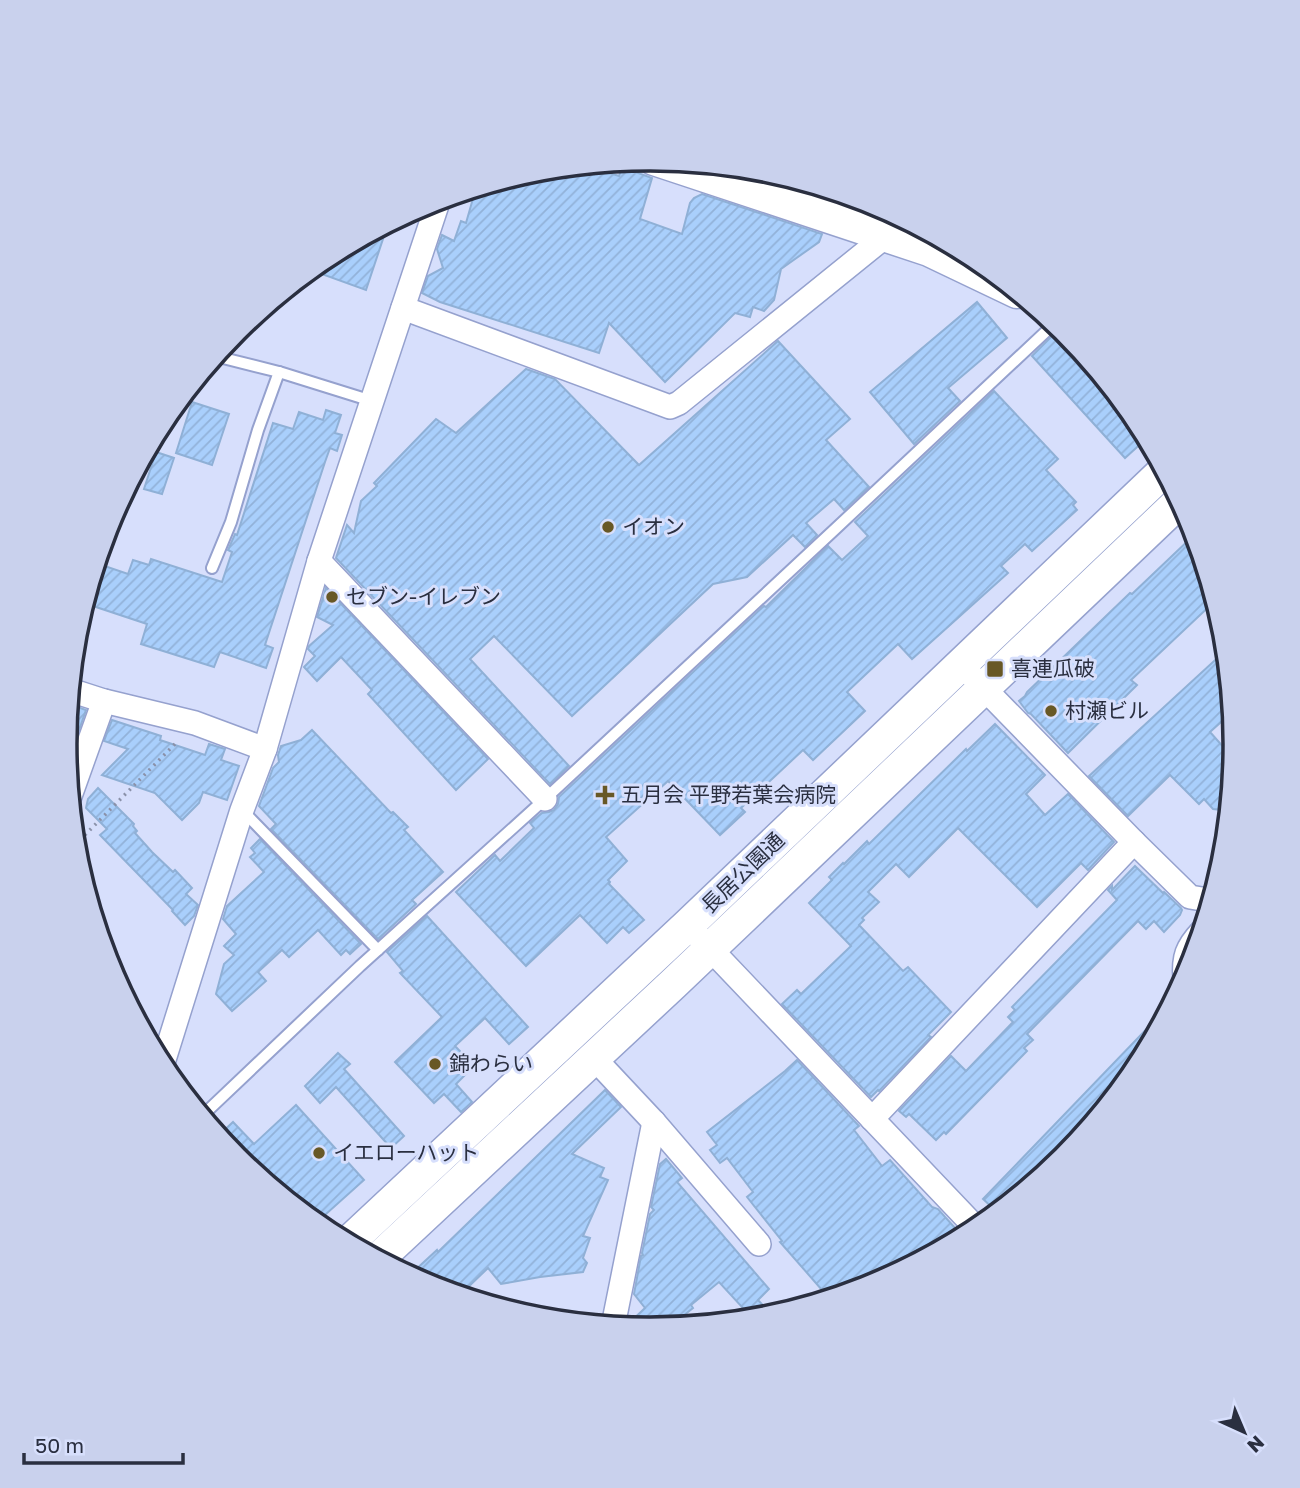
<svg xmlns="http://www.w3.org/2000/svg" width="1300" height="1488" font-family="'Golos Text','Noto Sans JP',sans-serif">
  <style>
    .building { fill: url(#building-hatch); stroke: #8fb0d6; stroke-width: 2 }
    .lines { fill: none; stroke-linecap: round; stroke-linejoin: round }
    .lane-casing { stroke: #95a1ce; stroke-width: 14 }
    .street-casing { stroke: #95a1ce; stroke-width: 26 }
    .secondary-casing { stroke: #95a1ce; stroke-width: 35 }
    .path { stroke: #8a91a9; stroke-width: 3.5; stroke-dasharray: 2 5; stroke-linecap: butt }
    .lane { stroke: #fff; stroke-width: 10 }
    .street { stroke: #fff; stroke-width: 23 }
    .secondary { stroke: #fff; stroke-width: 32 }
    .poi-dot { fill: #685826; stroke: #d7dffc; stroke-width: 2.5 }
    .labels { text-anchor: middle; stroke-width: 6; stroke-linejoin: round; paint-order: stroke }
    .poi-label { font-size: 21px; fill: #2a2f40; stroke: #d7dffc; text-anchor: start }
    .street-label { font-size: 21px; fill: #2a2f40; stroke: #d7dffc }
    .rim { fill: none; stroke: #2a2f40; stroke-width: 3.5 }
  </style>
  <defs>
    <pattern id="building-hatch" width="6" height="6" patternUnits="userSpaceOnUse" patternTransform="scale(1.75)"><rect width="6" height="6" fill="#a9cffc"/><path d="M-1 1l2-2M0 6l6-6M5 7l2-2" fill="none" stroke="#92b2d9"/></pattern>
  </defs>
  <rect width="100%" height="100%" fill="#d7dffc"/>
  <g class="building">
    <path d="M 584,165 L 619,176 L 622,167 L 652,178 L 640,219 L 682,234 L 690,203 L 694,198 L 702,194 L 822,234 L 819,242 L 781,269 L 774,300 L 764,311 L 753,307 L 750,317 L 735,313 L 665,382 L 609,323 L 599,353 L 440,302 L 422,293 L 428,276 L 443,268 L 437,249 L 442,235 L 454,241 L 461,221 L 466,223 L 476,188 L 498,181 L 516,187 L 520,175 L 536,170 Z"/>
    <path d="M 388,224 L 366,290 L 316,272 L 319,263 L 325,257 Z"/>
    <path d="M 977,302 L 1007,338 L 948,388 L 960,401 L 914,444 L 870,392 Z"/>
    <path d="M 1052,336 L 1146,439 L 1125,458 L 1032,356 Z"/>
    <path d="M 778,341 L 850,419 L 826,440 L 869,487 L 844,510 L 834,499 L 806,523 L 817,535 L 805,547 L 793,535 L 747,577 L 713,584 L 572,716 L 494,636 L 470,659 L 569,766 L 550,784 L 336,558 L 347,525 L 354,533 L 361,501 L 377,486 L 374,483 L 436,419 L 456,433 L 526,369 L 555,379 L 639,465 Z"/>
    <path d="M 994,391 L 1058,459 L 1046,470 L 1076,502 L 1073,505 L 1077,510 L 1032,551 L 1025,544 L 1001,566 L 1008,573 L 912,659 L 898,644 L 847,692 L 865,711 L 813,760 L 803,750 L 741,808 L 745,812 L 720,835 L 668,781 L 606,837 L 627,861 L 608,880 L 610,882 L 609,884 L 644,920 L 629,933 L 623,927 L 607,943 L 580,915 L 526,966 L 456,892 L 495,855 L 500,861 L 534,828 L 530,823 L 542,813 L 549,812 L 554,810 L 558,804 L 559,797 L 764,606 L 766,607 L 828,546 L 842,560 L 868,536 L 855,522 Z"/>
    <path d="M 192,402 L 229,414 L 212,465 L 176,453 Z"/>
    <path d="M 326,410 L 341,415 L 335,433 L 342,435 L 337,451 L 330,448 L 325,462 L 265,645 L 273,648 L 266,668 L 220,652 L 214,667 L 141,644 L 147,624 L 84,603 L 96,563 L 128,574 L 133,560 L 149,565 L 151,559 L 222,582 L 232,552 L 228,550 L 235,534 L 237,535 L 273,423 L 293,429 L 299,412 L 323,420 Z"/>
    <path d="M 156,452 L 174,458 L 162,494 L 144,489 Z"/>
    <path d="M 1195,534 L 1215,601 L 1131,680 L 1137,685 L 1068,753 L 1031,714 L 1028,713 L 1019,701 L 1025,696 L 1027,692 L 1130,593 L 1132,594 Z"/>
    <path d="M 326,588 L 488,759 L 456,790 L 368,694 L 372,690 L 341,657 L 317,681 L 304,667 L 315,656 L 308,649 L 309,646 L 333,625 L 317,617 Z"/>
    <path d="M 1226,650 L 1232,712 L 1210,732 L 1234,759 L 1229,811 L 1213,809 L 1204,799 L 1199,804 L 1170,775 L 1128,816 L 1089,776 Z"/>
    <path d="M 69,704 L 86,710 L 78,733 L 66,729 Z"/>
    <path d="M 112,720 L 161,736 L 160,740 L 205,755 L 209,744 L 225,749 L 221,760 L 239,766 L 227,800 L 203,792 L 199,803 L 182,820 L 155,793 L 102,775 L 128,749 L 104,741 Z"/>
    <path d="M 995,724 L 1045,775 L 1026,794 L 1045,815 L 1068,794 L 1114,842 L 1088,870 L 1081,863 L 1037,907 L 958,828 L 909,877 L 896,864 L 868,892 L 879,902 L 862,918 L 864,920 L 859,925 L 903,971 L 908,967 L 951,1012 L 928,1035 L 931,1037 L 879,1091 L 878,1090 L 871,1097 L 782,1004 L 797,990 L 801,994 L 851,946 L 809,903 L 832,880 L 829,877 L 843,863 L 844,864 L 867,841 L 869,844 L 966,749 L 967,751 Z"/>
    <path d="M 312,730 L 391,813 L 393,812 L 408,827 L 404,830 L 443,872 L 412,900 L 416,904 L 378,939 L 271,829 L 276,824 L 259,806 L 273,768 L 279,762 L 278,755 L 281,746 L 301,740 Z"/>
    <path d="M 98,788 L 134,824 L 133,826 L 137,831 L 135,833 L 152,852 L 173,872 L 175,870 L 192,888 L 186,894 L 198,905 L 194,916 L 185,925 L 172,911 L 173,910 L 100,835 L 107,829 L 86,808 L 88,799 Z"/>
    <path d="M 260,839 L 361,944 L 350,954 L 346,950 L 341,955 L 318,930 L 289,957 L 282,950 L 258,972 L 266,981 L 232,1011 L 216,994 L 224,964 L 234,955 L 224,946 L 236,934 L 223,919 L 227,906 L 264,872 L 250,857 L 255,853 L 251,848 Z"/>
    <path d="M 1135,866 L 1163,893 L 1164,892 L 1181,908 L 1182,910 L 1180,915 L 1164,932 L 1154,921 L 1146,929 L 1138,921 L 1027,1034 L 1033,1040 L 1024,1048 L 1027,1051 L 946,1134 L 944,1132 L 936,1140 L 909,1114 L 906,1117 L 899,1111 L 951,1056 L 966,1071 L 1013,1022 L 1008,1017 L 1015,1010 L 1012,1007 L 1117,900 L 1108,890 L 1112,886 L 1112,890 Z"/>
    <path d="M 427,916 L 528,1027 L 509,1044 L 485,1018 L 455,1046 L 474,1066 L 456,1084 L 472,1102 L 461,1112 L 444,1094 L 434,1103 L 395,1062 L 442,1017 L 400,973 L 403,971 L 387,952 Z"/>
    <path d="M 1160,1015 L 1164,1018 L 1136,1069 L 1107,1106 L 1088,1125 L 1090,1126 L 1083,1135 L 1048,1171 L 1046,1172 L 1044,1170 L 1025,1190 L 997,1212 L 983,1199 Z"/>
    <path d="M 338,1053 L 350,1064 L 344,1069 L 404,1136 L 391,1148 L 336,1087 L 320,1103 L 305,1086 Z"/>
    <path d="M 797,1060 L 859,1126 L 854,1130 L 882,1166 L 890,1160 L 932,1207 L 938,1209 L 955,1228 L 920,1260 L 874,1285 L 829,1298 L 780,1242 L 782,1241 L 747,1197 L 753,1192 L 727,1158 L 720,1163 L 710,1150 L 717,1145 L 707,1132 L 785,1071 Z"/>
    <path d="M 605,1090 L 621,1107 L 572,1154 L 604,1168 L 600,1177 L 608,1180 L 583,1236 L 590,1238 L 583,1258 L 587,1263 L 583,1272 L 540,1277 L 501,1284 L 488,1268 L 460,1295 L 426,1285 L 414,1278 L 416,1275 L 413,1272 L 437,1250 L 438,1252 Z"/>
    <path d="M 296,1105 L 364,1180 L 316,1223 L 236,1158 L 218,1136 L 233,1122 L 254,1144 Z"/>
    <path d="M 666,1159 L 682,1178 L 677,1182 L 769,1289 L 758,1300 L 772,1315 L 753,1319 L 719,1282 L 691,1305 L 693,1308 L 669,1327 L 649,1329 L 627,1327 L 628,1324 L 645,1308 L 634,1294 L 641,1256 L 643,1255 L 642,1253 L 650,1214 L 654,1210 L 651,1207 L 660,1164 Z"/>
  </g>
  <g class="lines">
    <defs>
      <g id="lane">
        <path d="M 215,356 L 279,372 L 372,401"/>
        <path d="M 212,568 L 231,522 L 258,430 L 279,372"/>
        <path d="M 242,810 L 378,950"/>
        <path d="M 202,1116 L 360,966 L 545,799 L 832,532 L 1055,323"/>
      </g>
      <g id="street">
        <path d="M 403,308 L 670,407 L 679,403 L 887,235"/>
        <path d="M 319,561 L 545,799"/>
        <path d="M 974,678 L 1134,842 L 1190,897 L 1208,900"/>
        <path d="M 70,690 L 104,701 L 195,723 L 265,749"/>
        <path d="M 70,796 L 104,701"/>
        <path d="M 699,937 L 977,1229"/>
        <path d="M 1185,979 C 1183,957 1187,947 1202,931"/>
        <path d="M 594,1058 L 654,1122 L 759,1244"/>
        <path d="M 162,1066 L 242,810 L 265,749 L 319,561 L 439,199"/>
        <path d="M 872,1119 L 1134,842"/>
        <path d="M 613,1326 L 654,1122"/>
      </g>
      <g id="secondary">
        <path d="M 654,159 L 929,250 L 1017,292"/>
        <path d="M 348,1243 L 688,925 L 1164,471"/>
        <path d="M 378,1259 L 673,984 L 1180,501"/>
      </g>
    </defs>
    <use href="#lane" class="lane-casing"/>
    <use href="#street" class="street-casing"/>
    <use href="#secondary" class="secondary-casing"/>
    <path class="path" d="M 75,845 L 177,742"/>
    <use href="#lane" class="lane"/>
    <use href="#street" class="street"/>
    <use href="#secondary" class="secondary"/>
  </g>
  <g class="poi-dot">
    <circle cx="608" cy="527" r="7"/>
    <circle cx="332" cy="597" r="7"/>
    <rect x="986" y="660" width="18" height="18" rx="3.5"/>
    <circle cx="1051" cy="711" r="7"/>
    <path d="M601.5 784.5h7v7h7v7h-7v7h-7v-7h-7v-7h7z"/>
    <circle cx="435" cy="1064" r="7"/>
    <circle cx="319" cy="1153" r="7"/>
  </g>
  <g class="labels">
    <g class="poi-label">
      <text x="622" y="534">イオン</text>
      <text x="346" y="604">セブン-イレブン</text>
      <text x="1011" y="676">喜連瓜破</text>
      <text x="1065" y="718">村瀬ビル</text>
      <text x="621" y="802">五月会 平野若葉会病院</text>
      <text x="449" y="1071">錦わらい</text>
      <text x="333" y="1160">イエローハット</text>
    </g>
    <g class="street-label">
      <text transform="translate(743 873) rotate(-44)" y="7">長居公園通</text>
    </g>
  </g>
  <path d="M0 0H1300V1488H0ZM77 744a573 573 0 1 1 1146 0a573 573 0 1 1-1146 0Z" fill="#c9d1ed" fill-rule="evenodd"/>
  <path class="rim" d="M77 744a573 573 0 1 1 1146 0a573 573 0 1 1-1146 0Z"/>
  <g transform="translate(1244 1432) rotate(136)" stroke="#d7dffc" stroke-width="5" paint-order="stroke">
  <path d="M0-5L12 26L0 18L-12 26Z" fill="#2a2f40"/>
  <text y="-10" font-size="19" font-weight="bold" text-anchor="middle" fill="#2a2f40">N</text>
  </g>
  <path d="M24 1453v10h159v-10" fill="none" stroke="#2a2f40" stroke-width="3.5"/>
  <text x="35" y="1453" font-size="21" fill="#2a2f40" stroke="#d7dffc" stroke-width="5" paint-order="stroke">50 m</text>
</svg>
